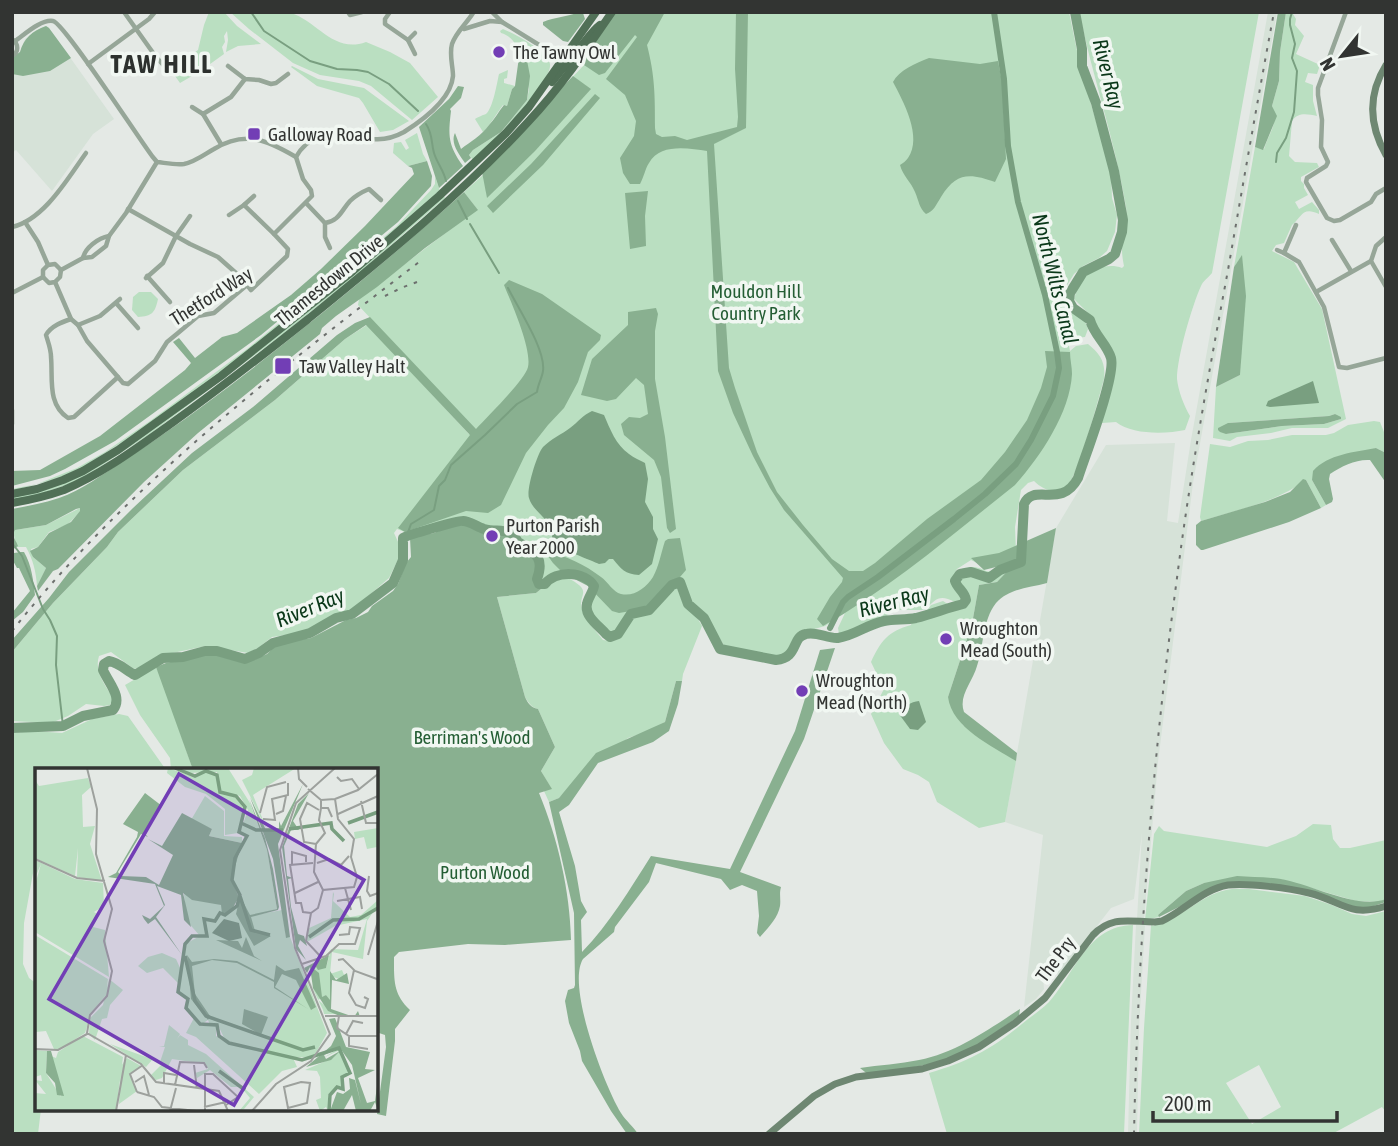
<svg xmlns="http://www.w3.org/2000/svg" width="1398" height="1146" font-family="'Asap Condensed',sans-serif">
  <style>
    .built { fill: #d6e2d8 }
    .green { fill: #badfc1; fill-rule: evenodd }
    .forest { fill: #89b090 }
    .water { fill: #799f80 }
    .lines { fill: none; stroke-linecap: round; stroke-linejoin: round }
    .stream { stroke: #799f80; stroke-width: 2 }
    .canal { stroke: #799f80; stroke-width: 6 }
    .river { stroke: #799f80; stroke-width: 10 }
    .minor { stroke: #96a698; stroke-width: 4.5 }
    .secondary { stroke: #6e8772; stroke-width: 7 }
    .primary { stroke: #517057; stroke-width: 8 }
    .rail { stroke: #6d706e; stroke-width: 2; stroke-dasharray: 3.5 7; stroke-linecap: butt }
    .poi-dot { fill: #723eb5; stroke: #f1f7f2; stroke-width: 2.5 }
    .labels { text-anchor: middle; stroke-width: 7; stroke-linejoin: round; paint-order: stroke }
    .poi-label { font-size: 19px; fill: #323432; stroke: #f1f7f2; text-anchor: start }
    .street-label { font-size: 19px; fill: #323432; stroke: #f1f7f2 }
    .park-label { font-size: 19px; fill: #245e34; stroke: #f1f7f2 }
    .water-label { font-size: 21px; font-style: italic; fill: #0a3819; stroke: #f1f7f2 }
    .district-label { font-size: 26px; font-weight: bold; letter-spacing: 2px; fill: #2d312e; stroke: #f1f7f2 }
    .inset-river { fill: none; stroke: #799f80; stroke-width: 3.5 }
    .inset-road { fill: none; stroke: #9da19d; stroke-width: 2 }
    .view { fill: #723eb5; fill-opacity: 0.15; stroke: #723eb5; stroke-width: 3.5 }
    .inset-edge { fill: none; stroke: #323432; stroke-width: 3.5 }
  </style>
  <rect width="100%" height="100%" fill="#e4e9e5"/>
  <g class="built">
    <path d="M 1268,12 L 1277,12 L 1193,483 L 1158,762 L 1144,920 L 1137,919 L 1142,833 L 1134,899 L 1111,908 L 1059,975 L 1048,972 L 1043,977 L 1044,989 L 1036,999 L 1024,1007 L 1043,835 L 1005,822 L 1056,528 L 1106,445 L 1175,443 L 1167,521 L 1178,523 L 1191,440 Z"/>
    <path d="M 46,26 L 49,28 L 114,119 L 93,134 L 52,191 L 16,150 L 12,153 L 12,58 L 20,52 L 25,39 L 43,27 Z"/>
    <path d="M 1136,925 L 1145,925 L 1139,1028 L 1137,1134 L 1128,1134 L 1131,1021 Z"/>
  </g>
  <g class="green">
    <path d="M 209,12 L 224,12 L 237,26 L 261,44 L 238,46 L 226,52 L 228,40 L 227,31 L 224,36 L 225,42 L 222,47 L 224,54 L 199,72 L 180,83 L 175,76 C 181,65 187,57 198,50 L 204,25 Z"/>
    <path d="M 230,12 C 244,12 279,9 291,13 C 317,21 334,54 366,42 L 390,52 L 410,63 L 438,97 L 412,120 L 371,86 L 359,81 L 320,75 L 293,63 L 249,29 Z"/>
    <path d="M 616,12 L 1069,12 L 1081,70 L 1111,172 L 1112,198 L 1117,215 L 1115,232 L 1107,251 L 1099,258 L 1083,266 L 1074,274 L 1066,287 L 1066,299 L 1073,311 L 1083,316 L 1088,329 L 1085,337 L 1075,338 L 1068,341 L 1070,351 L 1076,346 L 1088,344 C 1100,354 1106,362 1104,379 C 1099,397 1078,477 1067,486 C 1056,495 1043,490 1034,481 L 1028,483 L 1021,490 L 1015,527 L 1016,553 L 983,566 L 971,560 L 957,569 L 952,579 L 956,584 L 957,575 L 963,568 C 964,568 974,567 975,567 C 989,570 987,577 1000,563 L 1017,561 L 997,582 L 979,585 L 972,624 L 948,697 L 963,725 L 1016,761 L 1005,822 L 979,828 L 937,802 L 929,782 L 918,775 L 903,769 L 884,743 L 871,714 L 884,689 L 871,662 C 880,642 888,631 911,625 L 914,613 L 924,614 L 931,605 L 943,601 L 954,608 L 964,607 L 969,600 L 963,590 L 956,584 L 962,599 L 955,602 C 939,594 936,599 925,610 L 897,610 L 866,627 L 839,634 L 838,628 L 845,613 L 825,626 L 804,632 L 798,636 C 798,651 792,654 779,661 L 767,659 L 725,647 L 713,628 L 690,604 L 678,580 L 673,586 L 677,588 L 683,603 L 694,612 L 702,626 L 683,674 L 682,681 L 676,681 L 665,722 L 646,732 L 628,738 L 574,782 L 559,798 L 549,802 L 544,791 L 551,788 L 541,771 L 555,747 L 538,709 C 531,707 529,703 525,697 L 497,597 L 536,593 L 541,589 L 547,588 L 550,584 L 546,585 L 538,582 L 543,572 L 543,566 L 534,554 L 521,545 L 511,533 L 483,526 L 469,520 L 458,519 L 441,527 L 405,532 L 397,529 L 394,533 L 399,544 L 398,560 L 389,578 L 350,612 L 330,619 L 312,628 L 293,634 L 272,637 L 258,648 L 248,653 L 206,646 L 163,655 L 147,665 L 134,669 L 111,652 L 99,656 C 94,672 105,685 113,698 L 110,705 L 104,706 L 86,704 L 68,716 L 51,723 L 12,721 L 12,652 L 53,603 L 107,547 L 118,532 L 183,470 L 275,400 L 345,339 L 367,325 L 469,434 L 475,429 L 358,305 L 359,299 L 477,209 L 464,192 L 483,175 L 482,172 L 584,65 L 586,55 ZM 586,576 L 592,590 L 587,610 L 591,618 L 606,637 L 610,639 L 617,637 L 622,632 L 626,619 L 632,615 C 623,628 625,644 603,640 C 596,631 587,622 583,612 C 575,593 597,593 566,577 Z"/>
    <path d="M 1079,12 L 1259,12 L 1212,273 C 1208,278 1203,281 1201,286 C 1192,306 1177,357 1177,379 C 1178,390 1184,406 1190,416 L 1185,430 C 1166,434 1132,435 1116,422 L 1102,423 L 1099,420 L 1113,376 L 1114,363 L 1104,339 L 1092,317 L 1074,299 C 1076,293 1079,282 1084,278 C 1093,268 1109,263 1122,268 L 1124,266 C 1123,261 1122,255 1122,250 C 1121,236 1128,222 1126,207 C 1115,141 1093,78 1079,12 Z"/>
    <path d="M 1286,12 L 1294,12 L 1293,14 L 1296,19 L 1295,25 L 1304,36 L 1296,54 L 1320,65 L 1317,74 L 1308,73 L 1305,82 L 1313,85 L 1313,101 L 1317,116 C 1307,114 1298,112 1292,121 L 1289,156 L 1295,162 L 1317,163 L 1319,167 L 1301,177 L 1301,181 L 1304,184 L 1304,188 L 1308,195 L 1295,202 L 1299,209 L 1312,202 L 1319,210 L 1319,214 C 1302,206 1302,217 1292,225 L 1284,243 L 1276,245 L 1272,251 L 1294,262 L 1322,309 L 1346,419 L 1328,428 L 1292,428 L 1271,433 L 1237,437 L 1230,441 L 1213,438 L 1216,387 L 1240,375 L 1242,256 L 1234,267 L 1255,147 L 1264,149 C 1269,132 1279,124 1272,106 L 1279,81 L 1280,52 ZM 1335,414 L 1341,419 L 1324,424 L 1282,426 L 1226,434 L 1228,423 L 1329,416 Z"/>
    <path d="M 503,29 C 515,34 548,51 550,64 C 553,83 488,146 473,160 L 469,155 L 473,150 L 501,132 L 527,100 L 529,89 L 522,53 L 518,57 C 518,45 512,36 501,33 L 500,31 Z"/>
    <path d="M 292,66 L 318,79 L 364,88 L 409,121 L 393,130 L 380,132 L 363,103 L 359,98 L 317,86 L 291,67 Z"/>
    <path d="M 508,70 L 507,78 L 504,79 L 504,83 L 515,86 L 512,89 L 507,106 L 503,105 C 496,114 491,124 483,132 L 475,119 C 476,118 485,114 486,114 C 493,108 497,83 499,74 Z"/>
    <path d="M 417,133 L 423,154 L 427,161 L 408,166 L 393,153 L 394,143 L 401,142 L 406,150 L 409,148 L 405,140 Z"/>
    <path d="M 435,176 L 440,191 L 326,289 L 240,357 L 132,436 L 83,467 L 59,478 L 12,491 L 12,489 L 37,484 L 77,468 L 105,452 L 150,421 L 247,349 L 345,270 L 397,226 L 431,190 L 435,184 Z"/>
    <path d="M 444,196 L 445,198 L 438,204 L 360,272 L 283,334 L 150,434 L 98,468 L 72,483 L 40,494 L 12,500 L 12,497 L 74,479 L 355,273 Z"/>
    <path d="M 139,292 L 151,292 L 158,299 C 155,313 152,316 138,317 L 132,310 L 133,297 Z"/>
    <path d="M 1374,421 L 1380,422 L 1386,437 L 1386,453 L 1376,448 L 1312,480 L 1326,505 L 1321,508 L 1306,480 C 1275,503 1237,510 1201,521 L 1200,517 L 1210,444 L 1230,447 L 1248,441 L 1268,440 L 1292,435 L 1326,435 L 1334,433 L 1348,425 Z"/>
    <path d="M 80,508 L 80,512 L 67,525 L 49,532 L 38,547 L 31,549 L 33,557 L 46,568 L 37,586 C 36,571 33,560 26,547 L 17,547 L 13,532 L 15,530 L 46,525 Z"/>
    <path d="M 156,667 L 161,677 L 193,770 L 171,770 L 170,758 L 140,715 L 125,685 Z"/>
    <path d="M 119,714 L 128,716 L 164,767 L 163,770 L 37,770 L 37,851 L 24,923 L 23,964 L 29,978 L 37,984 L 37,1109 L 41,1109 L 38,1134 L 12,1134 L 12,733 L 34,731 L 62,733 L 92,719 Z"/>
    <path d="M 1313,824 L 1331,825 L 1333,839 L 1340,848 L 1350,848 L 1386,840 L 1386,899 L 1379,902 L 1356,901 L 1280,879 L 1204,883 L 1186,891 L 1158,915 L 1159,917 L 1145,920 L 1154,834 L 1159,826 L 1164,831 L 1267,847 L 1296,836 Z"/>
    <path d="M 1249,889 L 1305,896 L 1332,905 L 1352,914 L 1366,916 L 1386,911 L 1386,1112 L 1382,1107 L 1332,1134 L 1139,1134 L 1144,1028 L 1151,925 L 1154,926 L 1155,924 C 1183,918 1201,895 1226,890 C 1234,888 1242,889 1249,889 ZM 1259,1065 L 1281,1107 L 1252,1124 L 1226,1083 Z"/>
    <path d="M 1133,925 L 1124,1134 L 947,1134 L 929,1073 C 971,1061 995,1047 1028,1019 C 1035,1014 1043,1008 1049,1002 C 1076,972 1087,926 1133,925 Z"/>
  </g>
  <g class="forest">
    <path d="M 579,12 L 583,13 L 585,19 L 568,42 L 563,41 L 543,25 L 543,22 C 555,17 567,17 579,12 Z"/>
    <path d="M 616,12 L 665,12 L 647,45 C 655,76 655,96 655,128 L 656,134 L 662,137 L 675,136 L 687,140 L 737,127 L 738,117 L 735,69 L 736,12 L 748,12 L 746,128 L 714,144 L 729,368 L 735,388 L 757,452 L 777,492 L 803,525 L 832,559 L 849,571 L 863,571 L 875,563 L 927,519 L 981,480 L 1005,452 L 1027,420 L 1041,388 L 1047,367 L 1045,351 L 1070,352 C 1070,359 1072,367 1072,374 C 1070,413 1040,457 1015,485 C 953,534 892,587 823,626 L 817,619 L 830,597 L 842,582 L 843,578 L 784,510 L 770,488 L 753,456 L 733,413 L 718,371 L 707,151 C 688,148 660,143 649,163 C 645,169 644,177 640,184 L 630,184 L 623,173 L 620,158 L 634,136 L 636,121 L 625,95 L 606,79 L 637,37 L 635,35 L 605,73 L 599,75 L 584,65 L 586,55 Z"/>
    <path d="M 1278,12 L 1286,12 L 1280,52 L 1279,81 L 1272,106 L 1277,116 L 1263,150 L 1255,147 Z"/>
    <path d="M 46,26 L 49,28 L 71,58 L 50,71 L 23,76 L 12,74 L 12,58 L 20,52 C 24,38 32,31 46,26 Z"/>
    <path d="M 522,53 L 526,55 L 530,76 L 527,100 L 501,132 L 473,150 L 469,155 L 471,158 L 465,163 C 459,154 450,143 455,133 L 461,149 C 470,142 482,135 489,125 C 495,119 498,112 504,105 L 507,106 L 512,89 L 515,86 L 519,57 Z"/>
    <path d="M 929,58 L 980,64 L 998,61 L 1002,82 L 1006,159 L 995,182 C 970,173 956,172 941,197 C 936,205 934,211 926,214 C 919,208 919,201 915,192 C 911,182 903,176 900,165 C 903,163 906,161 908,158 C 923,137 903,101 893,82 C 899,70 916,63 929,58 Z"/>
    <path d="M 573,76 L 591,89 L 535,151 L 487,198 L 482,172 Z"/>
    <path d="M 458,86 L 464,87 L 461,98 L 450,109 L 451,111 C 448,136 448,145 463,166 L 439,188 L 419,127 L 449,99 Z"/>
    <path d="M 595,94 L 600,98 L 543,165 L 493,213 L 487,206 L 531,164 Z"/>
    <path d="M 427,161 L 432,176 L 431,186 L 398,222 L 261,335 L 115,441 L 65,469 L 50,476 L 12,486 L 12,471 L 40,470 L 100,436 L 185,370 L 191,363 L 173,342 L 179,338 L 195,358 L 222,337 L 237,333 L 291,295 L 321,269 L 365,226 L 414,174 L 412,168 L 408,166 Z"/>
    <path d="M 648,191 L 645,216 L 646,246 L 630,249 L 625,193 Z"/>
    <path d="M 464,192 L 478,210 L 425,248 L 377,287 L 336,316 L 322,328 L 320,334 L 198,433 L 144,482 L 58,569 L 53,571 L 38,591 L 37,586 L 46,568 L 33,557 L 30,551 L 38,547 L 49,533 L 71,522 L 80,511 L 80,508 L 76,509 L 46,525 L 15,530 C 11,536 16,540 18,546 L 12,550 L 12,509 C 28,506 44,503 59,498 C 82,490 103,474 123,461 C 165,434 205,405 244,375 C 320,316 393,256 464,192 Z"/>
    <path d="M 1242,255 L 1246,296 L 1240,375 L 1216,387 L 1234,267 Z"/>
    <path d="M 509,280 L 542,294 L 601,335 L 600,340 L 588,352 L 578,382 L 564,408 L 548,425 L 526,453 L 501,505 L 488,513 L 466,511 L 405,532 L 398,528 L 470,435 L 366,325 L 345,339 L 275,400 L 183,470 L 118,532 L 107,547 L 53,603 L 12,652 L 12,640 L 49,598 L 69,572 L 133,508 L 192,453 L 253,407 L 337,335 L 355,323 L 370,317 L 476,429 C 487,417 525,380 528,367 C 532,349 511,302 504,285 Z"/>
    <path d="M 656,308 L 658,314 L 655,331 L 655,379 L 665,437 L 676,529 L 670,533 L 667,528 L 661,477 L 654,460 L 624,435 L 621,424 L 629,417 L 640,418 L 648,414 L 644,385 L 636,378 L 616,399 L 607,401 L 581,395 L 592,359 L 628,325 L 628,312 Z"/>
    <path d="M 1335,414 L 1341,417 L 1341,419 L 1324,424 L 1282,426 L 1226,434 L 1220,432 L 1218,430 L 1218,428 L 1228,423 L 1329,416 Z"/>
    <path d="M 1376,448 L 1386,453 L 1386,483 L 1370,460 C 1356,459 1342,466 1330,474 L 1329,479 L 1333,499 L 1332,502 L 1326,505 L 1312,480 L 1313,471 C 1328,454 1355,452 1376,448 Z"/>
    <path d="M 1303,479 L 1306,480 L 1321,508 L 1289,522 L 1203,550 L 1201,550 L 1196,545 L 1196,525 L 1201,521 L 1265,502 L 1290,492 Z"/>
    <path d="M 462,521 L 470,522 L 489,530 L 503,531 L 509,534 L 523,551 L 533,555 L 540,567 C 533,575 534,582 541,589 L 536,593 L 497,597 L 525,697 C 528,703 530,707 538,709 L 555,747 L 541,771 L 552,789 L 539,793 C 558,839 570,891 571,940 L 505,945 L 468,944 L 399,952 L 394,957 C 394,980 393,994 410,1010 L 395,1029 L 395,1041 L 386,1116 L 377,1114 L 386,1047 L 385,1035 L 376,1032 L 376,770 L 193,770 L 156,667 L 166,663 L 200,656 L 210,652 L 223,653 L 243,661 L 251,661 L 267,654 L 278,643 L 311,638 L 346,620 L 356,618 L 368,612 L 372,606 L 393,591 L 398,584 L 406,563 L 411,557 L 410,538 L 415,536 L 434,533 Z"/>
    <path d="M 1056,528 L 1047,583 C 1029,588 1010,588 996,603 C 982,621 984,646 977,666 C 973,681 958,696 964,712 L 1017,753 L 1016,761 C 992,746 952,728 948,697 L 972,624 L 979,585 L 997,582 L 1016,562 L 984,570 L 971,558 L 999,553 Z"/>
    <path d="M 680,538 L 686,570 L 657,604 L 642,614 L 631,611 L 619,613 L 612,611 L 588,586 L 563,573 L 553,563 L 545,552 L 547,551 C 568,557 584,564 601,577 C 608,582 613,592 621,594 C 634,597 646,588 653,577 C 659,566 661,553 665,541 L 668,539 Z"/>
    <path d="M 21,552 L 24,552 C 32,566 33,580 35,595 L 23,612 L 12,621 L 12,613 L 30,591 L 19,568 L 17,568 L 12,559 L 14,553 Z"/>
    <path d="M 835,648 L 804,739 L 740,872 L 781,887 C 779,894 781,899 780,906 C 778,918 768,928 760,937 L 757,933 L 759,916 L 757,891 L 742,885 L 730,890 L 721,879 L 656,863 L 649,882 L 615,927 L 614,932 L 583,959 C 566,986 605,1087 621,1113 C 626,1121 634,1127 638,1134 L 627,1134 L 611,1111 L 582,1061 L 580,1051 L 569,1023 L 565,1001 L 568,990 L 574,988 L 575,985 L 574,913 L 549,802 L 559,798 L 596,753 L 665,722 L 676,681 L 682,681 L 678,704 L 669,731 L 653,742 L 598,763 L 569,805 L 559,812 L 575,866 L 581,901 L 587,912 L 581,920 L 582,952 C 610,923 630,889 651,856 L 730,869 L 795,731 L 820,650 Z"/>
    <path d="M 1237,876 C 1251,877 1267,877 1281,879 C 1311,884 1357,910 1386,899 L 1386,902 L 1368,908 L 1355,908 L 1318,893 L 1240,882 L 1183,905 L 1159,917 L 1158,915 L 1186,891 L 1204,883 Z"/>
    <path d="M 1020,1009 L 1019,1016 L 978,1045 L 945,1061 L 870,1076 L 860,1068 C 879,1065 900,1064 919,1060 C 956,1053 989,1029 1020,1009 Z"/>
  </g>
  <g class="water">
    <path d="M 1313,381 L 1319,403 L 1270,407 L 1266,406 L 1268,401 Z"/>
    <path d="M 592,411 L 604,415 C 610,429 616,445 629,454 C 634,458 640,460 645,463 L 648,479 L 645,502 L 653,517 L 653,529 L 658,539 L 652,564 L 639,575 C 625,574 621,569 613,559 L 609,559 L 605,563 L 599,564 C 593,561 556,547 554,544 C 551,540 553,534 551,529 C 547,517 532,510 529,498 C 526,490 537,454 543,447 C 551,439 562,434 570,428 C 578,422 583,415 592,411 Z"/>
    <path d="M 919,701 L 926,722 L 918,730 L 910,729 L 899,714 C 903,706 911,702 919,701 Z"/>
  </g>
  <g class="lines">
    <g class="stream">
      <path d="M 251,12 L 264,31 L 310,61 L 337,69 L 357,70 L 368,72 L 389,84 L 418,111"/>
      <path d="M 426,124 C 433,134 431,143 434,153 C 437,163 444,171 446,181"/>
      <path d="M 1276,162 L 1277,153 L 1286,138 L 1294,112 L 1297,71 L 1292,58 L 1295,44 L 1290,25 L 1290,19 L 1292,12"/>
      <path d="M 458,201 L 467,219"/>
      <path d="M 470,224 L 499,273"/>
      <path d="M 407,535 L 411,524 L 434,510 L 439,486 L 445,480 L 451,465 L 485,435 L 517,404 L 537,392 C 538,384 542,378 543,371 C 546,350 518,308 508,288"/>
      <path d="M 12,543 L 22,556 L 43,609 L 50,620 L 57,636 L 56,665 L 63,726"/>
    </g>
    <path class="canal" d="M 830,628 L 843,602 L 848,597 L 878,577 L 954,519 L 985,494 L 1016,464 L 1031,440 L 1053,396 L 1059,368 L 1057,352 L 1045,295 L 1018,202 L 1008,146 L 1004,79 L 994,12"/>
    <path class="river" d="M 12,728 L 63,726 L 83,716 L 113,710 C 123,697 109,684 103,670 L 104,664 L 109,661 C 118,662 127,671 135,675 L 163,658 L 183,657 L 205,651 L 217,651 L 245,659 L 259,653 L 273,643 L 310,633 L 336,618 L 352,614 L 393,583 L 403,560 L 403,538 C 407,535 460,520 463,521 C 470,521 477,527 484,529 C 499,533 509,526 518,542 C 535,553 545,557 537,579 L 539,584 L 545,584 C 556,570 585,571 594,586 C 593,592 588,598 587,604 C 584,616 599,626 606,634 L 610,637 L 618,634 L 631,614 L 649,610 L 672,585 L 680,582 L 688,604 L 704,618 L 720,649 L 776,660 C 799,658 791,637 806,634 C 817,631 828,639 838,638 C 854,636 868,624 884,621 C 894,619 906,620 916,618 C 932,614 947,608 963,604 L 966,600 C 965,592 957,588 955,581 L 960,574 L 971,572 L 989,578 L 1000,570 L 1021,562 L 1024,504 C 1034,482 1061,510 1078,478 C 1085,456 1116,376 1111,358 C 1107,344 1094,335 1090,320 L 1073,308 L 1069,301 L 1070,293 L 1083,272 L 1109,259 L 1115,254 L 1122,232 L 1123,220 L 1114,171 L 1096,103 L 1082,66 L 1082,49 L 1075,12"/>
    <g class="minor">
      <path d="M 124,12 L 156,57 L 167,69"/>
      <path d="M 348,12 L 350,15 L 362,12"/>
      <path d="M 390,12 L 385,19 L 385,24 L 408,40"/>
      <path d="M 1346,12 L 1318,88 L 1318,95 L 1322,120 L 1321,147 L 1328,162 L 1326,166 L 1307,178 L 1306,182 L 1327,218 L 1334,221 L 1340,220 L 1371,202 L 1376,194 L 1386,188"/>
      <path d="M 493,13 L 502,22 L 544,48 L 559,62"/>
      <path d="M 464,29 L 490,21 L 502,22"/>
      <path d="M 415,33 L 408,40 L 415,54"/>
      <path d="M 12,39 C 19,44 19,52 12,56"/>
      <path d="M 15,41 C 24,35 41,19 53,21 C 64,23 139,139 152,156 L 157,162 C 166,163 175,165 184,164 C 195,162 205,154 214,149 C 245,130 267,140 296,157 C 307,137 330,129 352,133 C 359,134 366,138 373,139 C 384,140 395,137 404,132 C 423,120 451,100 453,76 C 453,66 449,55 452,44 C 456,32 467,23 473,13"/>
      <path d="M 545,49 L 553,50 L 564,56"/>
      <path d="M 88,64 L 149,19 L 155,12"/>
      <path d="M 228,66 L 245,79 L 259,80 L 271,84 L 276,83 L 288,74"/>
      <path d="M 192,107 L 203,114 L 231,97 L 245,79"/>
      <path d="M 203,114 L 221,144"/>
      <path d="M 306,203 L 325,223 C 339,221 341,211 350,201 C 355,196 362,192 369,189 L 381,200"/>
      <path d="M 244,205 L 274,234"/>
      <path d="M 128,209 L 190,244 L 218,257 L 236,273 L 247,285"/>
      <path d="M 229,215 L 244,205 L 254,196"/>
      <path d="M 25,222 L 38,242 L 48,265"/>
      <path d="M 325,223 L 325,237 L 330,248"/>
      <path d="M 1296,225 L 1284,253 L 1299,262 L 1324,307 L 1339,367 L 1347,368 L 1386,358"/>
      <path d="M 12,227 C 44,220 68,178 86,153"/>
      <path d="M 1386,237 L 1376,246 L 1371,261 L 1386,287"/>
      <path d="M 1332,240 L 1351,271"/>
      <path d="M 1277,250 L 1284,253"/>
      <path d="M 83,258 C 85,248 98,238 109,236"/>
      <path d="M 61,270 L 83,258 L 92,257 L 106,246 L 109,236 L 126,213 L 157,162"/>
      <path d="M 147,276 L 170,302"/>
      <path d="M 43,277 L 43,270 L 48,265 L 55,264 L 61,270"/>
      <path d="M 43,277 L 49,283 L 55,282 L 60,277 L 61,270"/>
      <path d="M 146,278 L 163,263 L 176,236 L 190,216"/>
      <path d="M 55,282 L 71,319 L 78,325 L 87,341 L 123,383 L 128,384 L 155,361 L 167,342 L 178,333 L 198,316 L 214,313 L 247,285 L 251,290 L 287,256 L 288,249 L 274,234 L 312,196 L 311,190 L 303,179 L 296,157"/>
      <path d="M 1316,292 L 1371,261"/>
      <path d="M 12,293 L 43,277"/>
      <path d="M 116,303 L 138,328"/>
      <path d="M 71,319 C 62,322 51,326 46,335 C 48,342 51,349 51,357 C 53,379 47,404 68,418 L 74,417 L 118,377"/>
      <path d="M 78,325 L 100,316 L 120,299"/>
      <path d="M 12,410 L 12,424"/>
    </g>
    <g class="secondary">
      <path d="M 1386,65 C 1368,94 1369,125 1386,155"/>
      <path d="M 769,1134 L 814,1096 L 835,1084 L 856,1077 L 922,1069 L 948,1061 L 979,1047 L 1015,1023 L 1045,998 L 1093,935 C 1112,915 1130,922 1155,922 L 1162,921 C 1184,911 1203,889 1228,885 C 1249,883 1288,888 1309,893 C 1342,901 1349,918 1386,906"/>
    </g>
    <g class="primary">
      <path d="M 562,61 C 579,55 586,36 600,25"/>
      <path d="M 552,82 L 563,68 L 576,63"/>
      <path d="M 12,494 L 37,489 L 63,480 L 83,471 L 118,450 L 221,376 L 353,271 L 439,196 L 506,133 L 529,107 L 596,12"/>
      <path d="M 12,503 C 30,500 47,496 64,490 C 102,474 138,447 172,423 C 218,390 263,355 307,320 C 383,258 461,195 528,122 C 560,88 586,50 612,12"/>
    </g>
    <g class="rail">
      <path d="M 385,296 L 401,288 L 417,282"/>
      <path d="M 12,631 C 126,487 278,370 423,259"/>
      <path d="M 1134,1134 C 1138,948 1152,763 1177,578 C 1190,475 1209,372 1228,270 C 1243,184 1258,98 1274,12"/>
    </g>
  </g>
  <g class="poi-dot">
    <circle cx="499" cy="52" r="7"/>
    <rect x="247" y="127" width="14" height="14" rx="3.5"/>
    <rect x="274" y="357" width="18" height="18" rx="3.5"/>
    <circle cx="492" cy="536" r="7"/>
    <circle cx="946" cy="639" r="7"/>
    <circle cx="802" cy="691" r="7"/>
  </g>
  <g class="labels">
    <g class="poi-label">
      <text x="513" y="59">The Tawny Owl</text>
      <text x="268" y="141">Galloway Road</text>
      <text x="299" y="373">Taw Valley Halt</text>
      <text x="506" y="532">Purton Parish<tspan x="506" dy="22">Year 2000</tspan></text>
      <text x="960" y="635">Wroughton<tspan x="960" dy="22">Mead (South)</tspan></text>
      <text x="816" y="687">Wroughton<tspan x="816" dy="22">Mead (North)</tspan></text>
    </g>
    <g class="street-label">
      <text transform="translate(329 280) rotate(-39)" y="7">Thamesdown Drive</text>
      <text transform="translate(211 296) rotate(-32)" y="7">Thetford Way</text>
      <text transform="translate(1055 959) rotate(-53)" y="7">The Pry</text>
    </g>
    <g class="park-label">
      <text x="756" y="298">Mouldon Hill<tspan x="756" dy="22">Country Park</tspan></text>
      <text x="472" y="744">Berriman's Wood</text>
      <text x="485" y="879">Purton Wood</text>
    </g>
    <g class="water-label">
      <text transform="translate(1108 74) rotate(76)" y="7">River Ray</text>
      <text transform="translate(1055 279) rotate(76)" y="7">North Wilts Canal</text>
      <text transform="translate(894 602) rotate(-14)" y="7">River Ray</text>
      <text transform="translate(310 608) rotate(-22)" y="7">River Ray</text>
    </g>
    <g class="district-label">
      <text x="162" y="73">TAW HILL</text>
    </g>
  </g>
  <g transform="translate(35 768)">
    <rect width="343" height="343" fill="#e4e9e5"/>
    <path d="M 133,0 L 160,9 L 171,3 L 181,7 L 184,24 L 202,30 L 210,43 L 203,65 L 190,67 L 190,41 L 171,26 L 150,19 L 132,5 ZM 148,0 L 193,0 L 215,35 L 232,82 L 242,141 L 215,148 L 247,142 L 251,169 L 255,169 L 292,265 L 278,290 L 242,288 L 190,272 L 183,257 L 175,257 L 173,252 L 167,256 L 151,239 L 155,231 L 144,224 L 143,215 L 128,200 L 112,205 L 103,198 L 113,189 L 127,185 L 141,191 L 146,202 L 150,176 L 165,168 L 151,152 L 149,126 L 187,137 L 187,147 L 201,139 L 207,127 L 198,112 L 201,92 L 213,69 L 205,64 L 213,42 L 205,28 L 185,23 L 182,4 L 152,5 ZM 219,0 L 261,0 L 218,27 L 232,62 L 207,12 L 217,7 ZM 53,10 L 56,19 L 47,27 L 48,59 L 60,58 L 55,76 L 67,113 L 42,109 L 43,80 L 40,108 L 0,90 L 0,12 L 4,18 ZM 170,28 L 189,43 L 189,68 L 207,69 L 207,75 L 174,68 L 177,61 L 156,52 ZM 343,60 L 342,79 L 332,81 L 329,69 L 320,71 L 319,64 ZM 0,92 L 40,111 L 68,115 L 69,138 L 59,144 L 64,147 L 58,159 L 70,162 L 74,209 L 0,164 L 0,117 L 6,96 L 0,110 ZM 298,124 L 299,126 L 298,133 L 315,149 L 326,147 L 343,132 L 343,137 L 332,153 L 328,191 L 297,184 L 295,206 L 307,202 L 312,214 L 296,208 L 295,233 L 291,227 L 283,232 L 301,246 L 289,246 L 288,242 L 279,223 L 271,205 L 278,220 L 280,198 L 291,200 L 296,181 L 323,182 L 332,151 L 300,158 L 272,174 L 272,161 L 296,150 ZM 0,167 L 73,211 L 71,227 L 56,245 L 50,265 L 25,281 L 19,281 L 11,263 L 1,264 L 0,271 ZM 74,211 L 88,222 L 75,237 L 72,250 L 67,251 L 60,272 L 54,266 L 55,250 L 68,237 ZM 159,250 L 167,258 L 181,257 L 181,268 L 190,274 L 258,290 L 262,299 L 247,303 L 224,326 L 161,269 L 151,265 ZM 134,257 L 145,266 L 142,271 L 145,267 L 153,272 L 153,277 L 171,286 L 219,329 L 209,341 L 204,343 L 215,330 L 206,319 L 196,319 L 175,302 L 162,310 L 160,305 L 173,301 L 170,296 L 137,291 L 127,310 L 121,312 L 115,308 L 128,295 L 117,292 L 111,299 L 75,276 L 125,294 L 130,279 L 124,278 L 129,278 ZM 48,268 L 88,289 L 81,343 L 0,343 L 0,325 L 11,326 L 0,312 L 7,313 L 6,307 L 0,309 L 0,282 L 12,283 L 11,305 L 26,329 L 16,288 L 21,290 L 23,284 ZM 303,281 L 305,282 L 313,299 L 314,305 L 307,310 L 307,320 L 302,319 L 293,327 L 293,343 L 291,339 L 285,343 L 281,332 L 286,330 L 285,309 L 282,303 L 270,302 L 298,290 L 305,282 L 288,290 ZM 92,290 L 106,298 L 95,306 L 102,323 L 84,336 L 86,298 Z" fill="#badfc1"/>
    <path d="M 268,16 L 243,76 L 255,169 L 251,170 L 238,91 L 215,29 L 231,62 L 239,63 L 244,61 L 244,53 L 246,58 ZM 110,25 L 127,38 L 109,65 L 113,69 L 106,66 L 83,104 L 86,108 L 111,109 L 124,117 L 138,87 L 113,71 L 127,78 L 147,45 L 177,61 L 174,68 L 207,75 L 196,112 L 204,129 L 195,145 L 187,146 L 186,137 L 157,132 L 148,125 L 156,159 L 149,152 L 146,127 L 122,118 L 130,137 L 121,149 L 147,187 L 120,151 L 113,156 L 109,151 L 107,147 L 115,151 L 129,138 L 120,116 L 73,109 L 81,105 L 102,69 L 103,64 L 88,56 ZM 274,25 L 258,53 L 264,62 L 256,62 L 249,78 L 252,108 L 258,110 L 253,111 L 256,139 L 263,166 L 269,168 L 272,178 L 265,172 L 263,178 L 271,192 L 261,181 L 247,79 L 263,36 ZM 214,31 L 230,70 L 238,101 L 244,139 L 243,142 L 216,149 L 220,163 L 236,168 L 219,178 L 201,146 L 205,128 L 215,147 L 242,141 L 232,82 ZM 211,169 L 219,188 L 227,193 L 181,172 L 203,173 L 207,180 ZM 152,187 L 157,194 L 179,191 L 202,193 L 239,212 L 241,197 L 250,203 L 264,200 L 281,239 L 276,242 L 261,212 L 247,206 L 240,219 L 273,241 L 239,220 L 239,214 L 202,195 L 177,192 L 157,198 L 160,226 L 175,248 L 173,252 L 156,231 ZM 294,187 L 291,200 L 283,202 L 280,197 L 279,201 L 284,205 L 287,229 L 291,227 L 295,232 L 295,203 L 301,212 L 312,205 L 314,216 L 297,212 L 296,241 L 319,249 L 323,243 L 325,249 L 307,249 L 293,243 L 278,220 L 275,199 L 272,205 L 269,200 ZM 209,241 L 233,249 L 226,267 L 207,256 ZM 300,250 L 311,279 L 335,284 L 330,301 L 340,302 L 323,310 L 332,335 L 340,333 L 343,311 L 343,343 L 340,334 L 335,343 L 321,343 L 317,327 L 308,343 L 295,343 L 302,324 L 308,326 L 315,321 L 314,310 L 320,312 L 326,336 L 317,297 L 305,280 L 289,287 L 291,291 L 305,283 L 296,292 L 271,299 L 296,278 L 301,268 L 294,251 ZM 12,283 L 16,283 L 29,328 L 22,327 L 20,315 L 11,305 Z" fill="#89b090"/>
    <path d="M 189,151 L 204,155 L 207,170 L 194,173 L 177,165 Z" fill="#799f80"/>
    <path class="inset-river" d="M 140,0 L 160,8 L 171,3 L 182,7 L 185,24 L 201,28 L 210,39 L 204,64 L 212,68 L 200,90 L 197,112 L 205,127 L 202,138 L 190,147 L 185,145 L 180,153 L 169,151 L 172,168 L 157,168 L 150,176 L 143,224 L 153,231 L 151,240 L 165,256 L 182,257 L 184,268 L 194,275 L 267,292 L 304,280 L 315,305 L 307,309 L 308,321 L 302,319 L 295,327 L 294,343M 206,55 L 221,62 L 248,62M 313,55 L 343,44M 254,61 L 296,55 L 297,61 L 309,73M 205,128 L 216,162 L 235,167M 274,169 L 298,152 L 324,151 L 343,140M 150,188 L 160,233 L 171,248 L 268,282 L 280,279M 184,303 L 210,322"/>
    <path class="inset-road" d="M 52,0 L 62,41 L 61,86 L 77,141 L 69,173 L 77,203 L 72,228 L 55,247 L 52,265 L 106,296 L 121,314 L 184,323 L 193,343M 263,0 L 264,11 L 272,19M 302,9 L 306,13 L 317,11 L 324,21M 273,21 L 286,32 L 300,31M 300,31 L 323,22 L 343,6M 286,32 L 286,40 L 293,40 L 297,49M 326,33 L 331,55 L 343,55M 225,45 L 232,19 L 251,14M 241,46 L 248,43 L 251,28M 303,46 L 343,28M 228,51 L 240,52 L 237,31 L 253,27 L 253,15M 281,76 L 269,74 L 265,51 L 272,35 L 284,42M 281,76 L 279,104 L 288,122M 281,76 L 290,65 L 284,52 L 286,40M 0,91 L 42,110 L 70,113M 282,95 L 294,91 L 306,97 L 314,88M 257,96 L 257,84 L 271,88 L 271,94M 334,108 L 332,123 L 335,128 L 343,125M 310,120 L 316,142M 260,125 L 283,114M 302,133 L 325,129 L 327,141M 276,145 L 268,144 L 266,135 L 261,135 L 255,97 L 278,95M 333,187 L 343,153M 286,189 L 271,173 L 276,145 L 283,140 L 288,122 L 319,119 L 322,109 L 316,89 L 319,71 L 303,51 L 300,31M 303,192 L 308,191 L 320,203 L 342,211M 267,196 L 291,188 L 304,176 L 320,176 L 325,160 L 315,159 L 314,166 L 304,167M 319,202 L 314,225 L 321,237 L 330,240 L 333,231 L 329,229M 343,208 L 343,244M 290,248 L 342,248M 304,248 L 302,260 L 314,268 L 343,268M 311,266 L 318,253 L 328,255M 314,269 L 314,278 L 333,281M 0,281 L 23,282 L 52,266M 159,297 L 162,321M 100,314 L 109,308 L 114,327M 266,314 L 275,315 L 272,335 L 253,340 L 249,319 ZM 129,315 L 129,305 L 141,307M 140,317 L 145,294 L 169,295 L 172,300M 102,324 L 119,329 L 127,339 L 161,343M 102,324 L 95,306 L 108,297M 169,339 L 191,334M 81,343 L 91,287M 135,343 L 141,320M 170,343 L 170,306 L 178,306 L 203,329 L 191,337M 217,343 L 241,316 L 276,293 L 295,266 L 260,180 L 245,82 L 261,35 L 300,0"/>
    <path class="view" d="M 144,6 L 329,112 L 199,337 L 14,231 Z"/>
    <rect width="343" height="343" class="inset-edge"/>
  </g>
  <rect width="1398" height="1146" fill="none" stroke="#323432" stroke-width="28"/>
  <g transform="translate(1342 56) rotate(240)" stroke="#f1f7f2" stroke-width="5" paint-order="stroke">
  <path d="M0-5L12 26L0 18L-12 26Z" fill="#323432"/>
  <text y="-10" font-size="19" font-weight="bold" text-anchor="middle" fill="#323432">N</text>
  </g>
  <path d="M1153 1111v10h184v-10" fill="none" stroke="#323432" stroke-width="3.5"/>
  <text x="1164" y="1111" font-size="21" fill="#323432" stroke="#f1f7f2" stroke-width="5" paint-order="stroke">200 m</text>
</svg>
